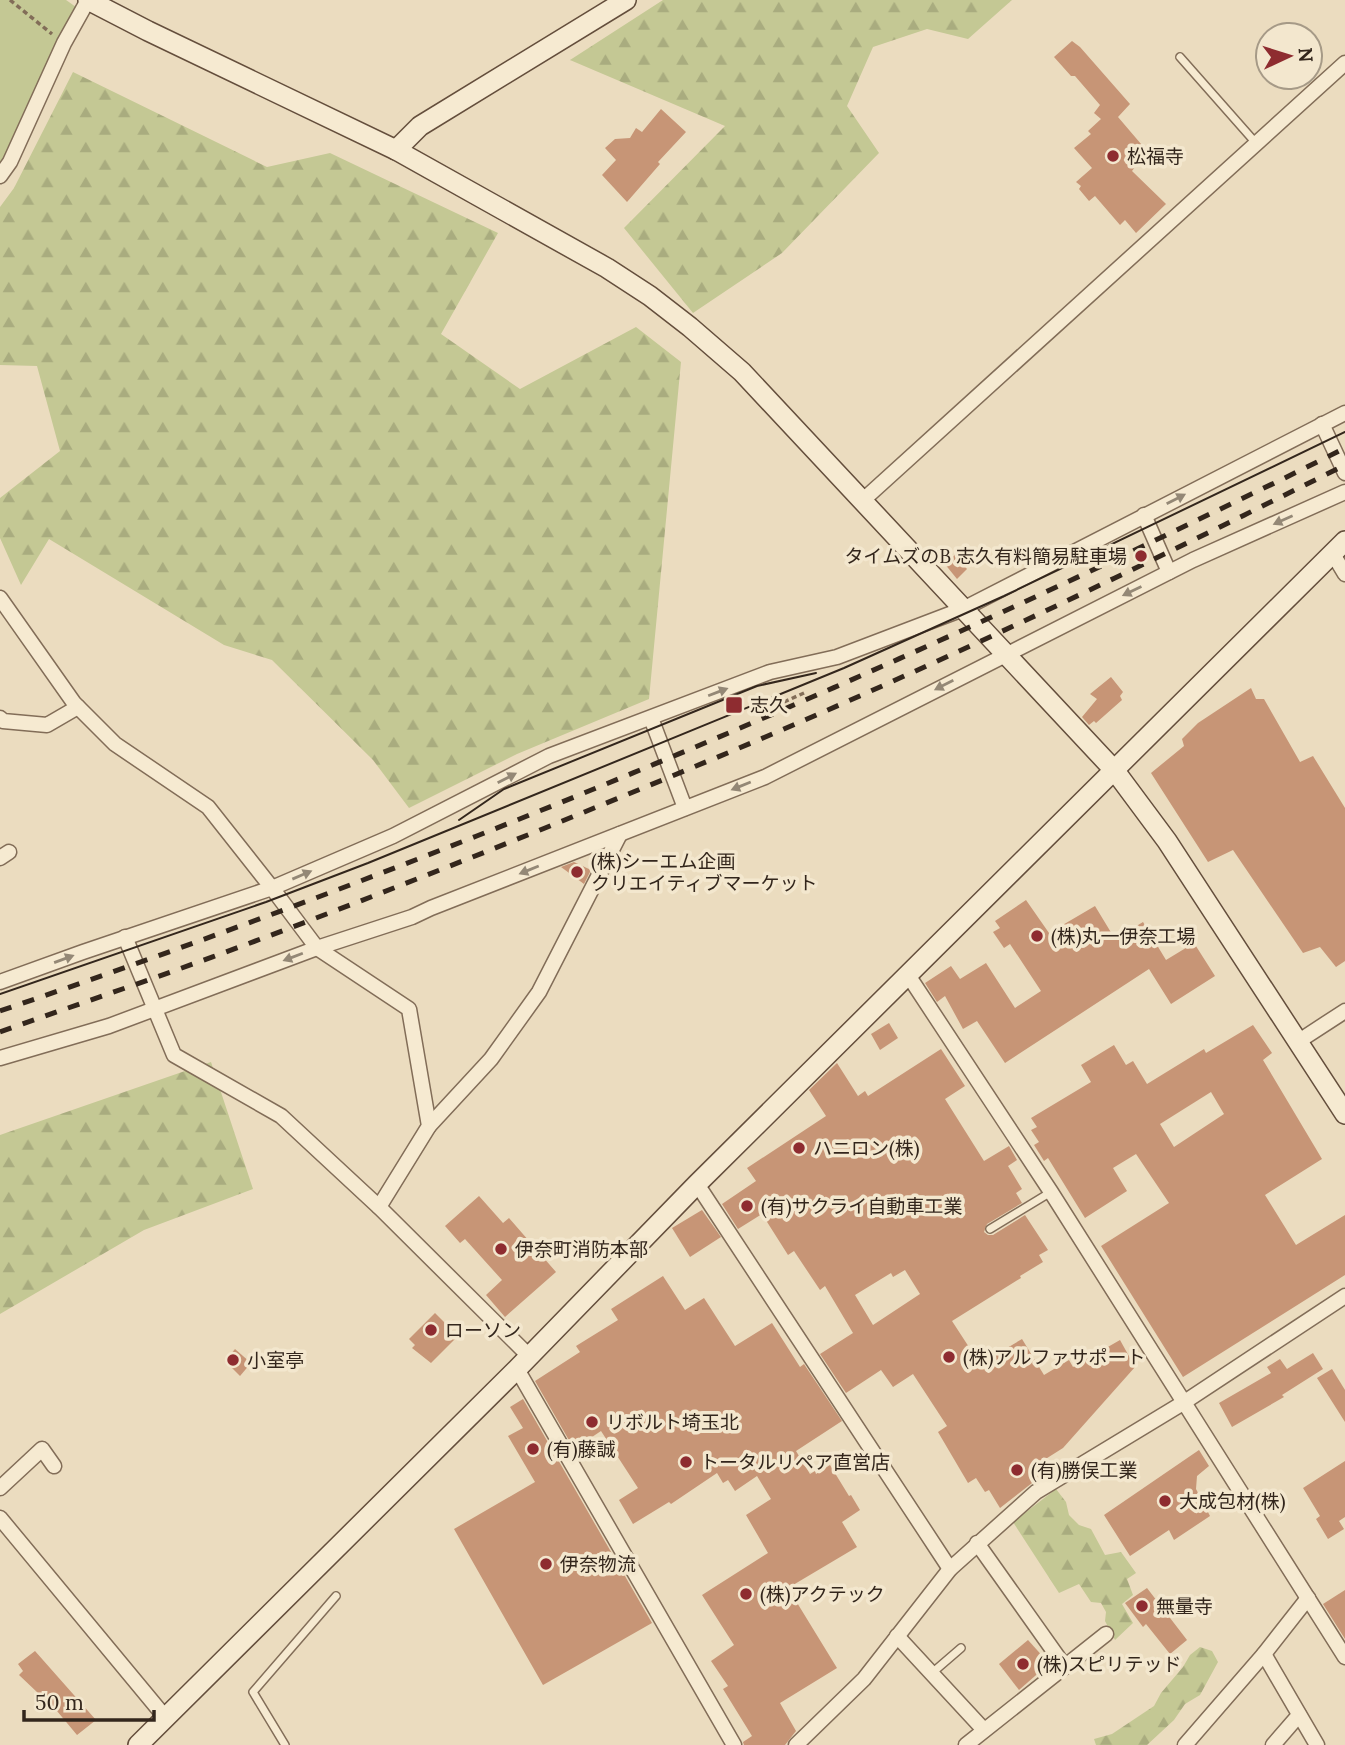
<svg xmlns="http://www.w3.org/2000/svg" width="1345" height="1745" font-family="Lora,'Noto Sans JP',serif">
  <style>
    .forest { fill: url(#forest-firs) }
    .green { fill: #c4c894 }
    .building { fill: #c79576; fill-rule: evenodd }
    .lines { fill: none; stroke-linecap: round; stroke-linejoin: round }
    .lane-casing { stroke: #826d58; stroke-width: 10 }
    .street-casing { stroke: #826d58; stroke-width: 17 }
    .secondary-casing { stroke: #644e3c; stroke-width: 22 }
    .path { stroke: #826d58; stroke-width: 3.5; stroke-dasharray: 5 3.5; stroke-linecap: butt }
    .lane { stroke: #f6ead1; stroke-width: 7 }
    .street { stroke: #f6ead1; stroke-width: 14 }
    .secondary { stroke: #f6ead1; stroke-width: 19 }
    .tram { stroke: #33261c; stroke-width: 2 }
    .rail { stroke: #33261c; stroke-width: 5; stroke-dasharray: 12 12; stroke-linecap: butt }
    .oneway { fill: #948876 }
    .poi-dot { fill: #8e2c30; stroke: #f3e7ce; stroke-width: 2.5 }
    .labels { text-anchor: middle; stroke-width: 7; stroke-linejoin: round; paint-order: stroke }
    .poi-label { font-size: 19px; fill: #33261c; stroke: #f3e7ce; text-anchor: start }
  </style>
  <defs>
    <pattern id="forest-firs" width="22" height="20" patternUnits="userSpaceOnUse" patternTransform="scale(1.75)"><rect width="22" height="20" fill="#c4c894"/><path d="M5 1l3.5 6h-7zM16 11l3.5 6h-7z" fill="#a9ac7f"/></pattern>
  </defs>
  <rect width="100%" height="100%" fill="#ebdcbf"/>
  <g class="forest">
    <path d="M 663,0 L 1012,0 L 968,39 L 927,29 L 873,47 L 847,106 L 879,153 L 782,253 L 693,313 L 624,228 L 725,126 L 570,60 Z"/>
    <path d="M 73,72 L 267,167 L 330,153 L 498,233 L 441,334 L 520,389 L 636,327 L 681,362 L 649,699 L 517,754 L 409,808 L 373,760 L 272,660 L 224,645 L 49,539 L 21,585 L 0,538 L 0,498 L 60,451 L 37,366 L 0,365 L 0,207 L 14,188 Z"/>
    <path d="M 211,1062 L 253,1189 L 144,1230 L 0,1314 L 0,1135 Z"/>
    <path d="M 1056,1489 L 1066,1502 L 1069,1515 L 1079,1525 L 1091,1529 L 1105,1555 L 1121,1552 L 1136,1573 L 1127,1579 L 1133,1595 L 1122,1604 L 1133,1623 L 1115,1640 L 1105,1621 L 1106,1612 L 1101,1603 L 1091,1602 L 1079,1584 L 1059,1593 L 1013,1522 Z"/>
    <path d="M 1200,1647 L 1212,1651 L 1218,1662 L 1200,1695 L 1185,1704 L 1174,1720 L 1147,1745 L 1096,1745 L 1094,1739 L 1112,1734 L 1154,1706 L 1161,1693 L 1183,1667 L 1190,1655 Z"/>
  </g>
  <path class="green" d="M 0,0 L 66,0 L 76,7 L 0,170 Z"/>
  <g class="building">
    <path d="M 1072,41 L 1080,47 L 1130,104 L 1118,117 L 1147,151 L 1132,171 L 1166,204 L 1136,233 L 1125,220 L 1120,225 L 1095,196 L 1089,201 L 1079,189 L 1081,186 L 1076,182 L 1092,168 L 1074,148 L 1091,134 L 1088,131 L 1101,119 L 1094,113 L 1100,105 L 1075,76 L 1071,76 L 1054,57 Z"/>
    <path d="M 661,109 L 686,132 L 658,162 L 660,164 L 627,202 L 602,175 L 616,160 L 605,148 L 615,139 L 630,138 L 636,128 L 642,132 Z"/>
    <path d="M 955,555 L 967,569 L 957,579 L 944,563 Z"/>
    <path d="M 1111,677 L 1123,692 L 1120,696 L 1122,700 L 1096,723 L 1094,721 L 1089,725 L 1082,717 L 1097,699 L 1090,694 Z"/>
    <path d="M 1251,688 L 1256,699 L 1264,699 L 1300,762 L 1313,756 L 1345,808 L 1345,961 L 1336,967 L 1320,947 L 1303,953 L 1233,850 L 1208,862 L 1151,773 L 1184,746 L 1182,739 L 1198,723 Z"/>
    <path d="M 574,862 L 591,870 L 584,884 L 561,867 Z"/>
    <path d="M 1026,900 L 1049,933 L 1095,906 L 1115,939 L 1143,922 L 1166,960 L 1194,943 L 1215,976 L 1171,1004 L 1149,969 L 1005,1063 L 977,1021 L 963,1029 L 945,996 L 937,1002 L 925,983 L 951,966 L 960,979 L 986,963 L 1015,1008 L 1041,991 L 1010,944 L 1004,948 L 993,932 L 1000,928 L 995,921 Z"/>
    <path d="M 889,1023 L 898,1038 L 880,1050 L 871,1034 Z"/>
    <path d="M 1253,1025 L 1272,1053 L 1263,1060 L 1322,1159 L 1265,1195 L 1296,1245 L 1345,1215 L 1345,1275 L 1183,1377 L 1101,1246 L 1169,1203 L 1136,1154 L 1113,1168 L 1127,1191 L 1085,1218 L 1048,1158 L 1044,1161 L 1034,1145 L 1039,1142 L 1031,1130 L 1037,1127 L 1031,1118 L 1091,1082 L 1081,1065 L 1114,1045 L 1126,1065 L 1133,1061 L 1147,1084 L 1204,1049 L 1206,1053 ZM 1211,1092 L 1224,1114 L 1174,1147 L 1160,1124 Z"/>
    <path d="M 941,1049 L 965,1086 L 945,1099 L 984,1161 L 1009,1146 L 1017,1160 L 1008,1166 L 1022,1189 L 1016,1193 L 1022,1203 L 987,1224 L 984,1232 L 988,1235 L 993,1235 L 1025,1215 L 1048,1250 L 1039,1255 L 1043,1262 L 1020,1276 L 1021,1278 L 952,1321 L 980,1364 L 1022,1339 L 1044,1375 L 1069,1360 L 1073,1367 L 1120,1340 L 1135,1367 L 1063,1448 L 1044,1460 L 1050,1469 L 1000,1508 L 989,1490 L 985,1492 L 976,1478 L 968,1483 L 938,1432 L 947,1426 L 913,1374 L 893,1387 L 881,1370 L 846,1393 L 820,1354 L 853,1333 L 825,1286 L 820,1290 L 794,1251 L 788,1255 L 762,1214 L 738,1229 L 722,1204 L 756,1181 L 747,1168 L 826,1116 L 809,1090 L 837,1063 L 858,1096 L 865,1091 L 868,1096 ZM 905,1270 L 920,1294 L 873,1325 L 855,1295 L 891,1273 L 893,1277 Z"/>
    <path d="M 479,1196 L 503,1223 L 509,1218 L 556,1272 L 505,1317 L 486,1295 L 502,1280 L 465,1239 L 460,1243 L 445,1226 Z"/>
    <path d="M 702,1210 L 721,1237 L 690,1257 L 672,1228 Z"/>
    <path d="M 663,1276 L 685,1310 L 704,1298 L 735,1346 L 772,1323 L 800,1367 L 804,1364 L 842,1421 L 796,1451 L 810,1474 L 815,1471 L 816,1474 L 830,1465 L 849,1496 L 851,1495 L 860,1510 L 842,1522 L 857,1547 L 788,1588 L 837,1668 L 780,1703 L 796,1731 L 785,1745 L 744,1745 L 743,1742 L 752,1736 L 723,1689 L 728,1686 L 711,1661 L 734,1645 L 702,1595 L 768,1553 L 746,1515 L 771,1499 L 757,1476 L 735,1491 L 728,1480 L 723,1483 L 717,1473 L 671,1504 L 669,1502 L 633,1524 L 619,1500 L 638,1488 L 601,1431 L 574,1449 L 535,1381 L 580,1352 L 576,1346 L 618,1320 L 611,1309 Z"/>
    <path d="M 435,1313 L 458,1336 L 431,1363 L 412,1348 L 415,1345 L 409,1339 Z"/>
    <path d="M 235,1349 L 251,1363 L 240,1376 L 225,1361 Z"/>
    <path d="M 1313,1353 L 1323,1369 L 1282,1395 L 1284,1397 L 1232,1427 L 1219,1403 L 1271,1373 L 1267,1367 L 1280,1359 L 1287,1369 Z"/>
    <path d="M 1332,1369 L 1345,1390 L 1345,1422 L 1317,1378 Z"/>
    <path d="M 523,1399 L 652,1623 L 543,1685 L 454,1529 L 535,1482 L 508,1436 L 523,1428 L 510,1407 Z"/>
    <path d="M 1199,1450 L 1209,1466 L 1197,1476 L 1196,1489 L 1210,1516 L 1174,1540 L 1169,1530 L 1130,1556 L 1104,1515 Z"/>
    <path d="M 1345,1461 L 1345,1517 L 1339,1521 L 1344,1529 L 1328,1539 L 1316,1519 L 1320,1516 L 1303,1488 Z"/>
    <path d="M 1147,1588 L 1187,1640 L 1170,1654 L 1146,1624 L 1143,1627 L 1125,1603 Z"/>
    <path d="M 1345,1590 L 1345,1639 L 1323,1604 Z"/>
    <path d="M 1028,1640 L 1046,1660 L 1043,1669 L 1019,1690 L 999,1664 Z"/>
    <path d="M 35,1651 L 96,1720 L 77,1735 L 57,1711 L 19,1675 L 23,1671 L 18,1664 Z"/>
  </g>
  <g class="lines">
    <defs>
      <g id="lane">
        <path d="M 1180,57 L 1255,142"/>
        <path d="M 990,1229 L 1051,1192"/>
        <path d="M 932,1673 L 961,1648"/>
        <path d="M 285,1745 L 253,1692 L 336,1596"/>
      </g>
      <g id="street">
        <path d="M 0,176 L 10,162 L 64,43 L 88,0"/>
        <path d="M 1322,424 L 1345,473"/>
        <path d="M 861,502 L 1345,63"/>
        <path d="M 1144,515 L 1169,572"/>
        <path d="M 1333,554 L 1345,574"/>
        <path d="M 0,598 L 74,703 L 115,744 L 208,807 L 272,888 L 317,948 L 409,1009 L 429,1126 L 379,1207"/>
        <path d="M 0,718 L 3,721 L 47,725 L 78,707"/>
        <path d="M 651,718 L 685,808"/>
        <path d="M 0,858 L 9,852"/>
        <path d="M 125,937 L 174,1055 L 281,1116 L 379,1207 L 529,1356"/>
        <path d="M 908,975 L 1051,1192 L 1345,1657"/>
        <path d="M 0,982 L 83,952 L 272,888 L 393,836 L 549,756 L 770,672 L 837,657 L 963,609 L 1345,413"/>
        <path d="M 1299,1041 L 1345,1011"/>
        <path d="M 0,1058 L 109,1026 L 317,948 L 412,917 L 431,908 L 765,777 L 1193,560 L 1345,492"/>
        <path d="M 429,1126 L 491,1059 L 539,992 L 620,834"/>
        <path d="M 697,1184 L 950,1569"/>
        <path d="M 517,1369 L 734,1745"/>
        <path d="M 0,1488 L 42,1449 L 54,1466"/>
        <path d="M 0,1518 L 165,1717"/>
        <path d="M 977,1543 L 1065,1667"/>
        <path d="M 897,1636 L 984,1730"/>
        <path d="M 1264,1654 L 1317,1745"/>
        <path d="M 796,1745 L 864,1679 L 950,1569 L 1036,1492 L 1183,1403 L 1345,1296"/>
        <path d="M 966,1745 L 1106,1634"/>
        <path d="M 1185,1745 L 1264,1654 L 1308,1598"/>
        <path d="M 1273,1745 L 1299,1715"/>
      </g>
      <g id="secondary">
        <path d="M 88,0 L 148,31 L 396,150 L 607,268 L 650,296 L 690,327 L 742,372 L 1115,771 L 1167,841 L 1345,1114"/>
        <path d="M 396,150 L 420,126 L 626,0"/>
        <path d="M 138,1745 L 517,1369 L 697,1184 L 1345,541"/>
      </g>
    </defs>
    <use href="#lane" class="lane-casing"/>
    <use href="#street" class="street-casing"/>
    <use href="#secondary" class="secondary-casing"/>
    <g class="path">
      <path d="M 10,0 L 52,34"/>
      <path d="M 784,702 L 804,693"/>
    </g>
    <use href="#lane" class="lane"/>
    <use href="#street" class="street"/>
    <use href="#secondary" class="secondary"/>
    <g class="tram">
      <path d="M 459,820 L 504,789 L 757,686 L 816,673"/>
      <path d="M 0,994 L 266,902 L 368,863 L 844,668 L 1004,596 L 1345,432"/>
    </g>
    <g class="rail">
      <path d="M 0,1011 C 396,876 783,719 1160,538 C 1222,508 1284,479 1345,448"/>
      <path d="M 0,1032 C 81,1003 162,976 242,946 C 400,887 557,824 713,759 C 927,670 1137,569 1345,465"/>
    </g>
  </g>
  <defs><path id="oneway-solid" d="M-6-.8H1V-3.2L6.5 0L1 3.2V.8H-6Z" transform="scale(1.75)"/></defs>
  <g class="oneway">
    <use href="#oneway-solid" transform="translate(1176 499) rotate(-27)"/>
    <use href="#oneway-solid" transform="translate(1283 520) rotate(156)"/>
    <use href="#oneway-solid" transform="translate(1132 591) rotate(154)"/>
    <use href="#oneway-solid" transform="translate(944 685) rotate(153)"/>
    <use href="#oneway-solid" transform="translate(718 692) rotate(-21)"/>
    <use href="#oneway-solid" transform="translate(507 778) rotate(-27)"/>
    <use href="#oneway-solid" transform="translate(741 786) rotate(158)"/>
    <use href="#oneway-solid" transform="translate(529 870) rotate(158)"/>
    <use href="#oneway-solid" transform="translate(302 875) rotate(-23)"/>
    <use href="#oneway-solid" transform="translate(293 957) rotate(159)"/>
    <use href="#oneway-solid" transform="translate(64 959) rotate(-20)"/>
  </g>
  <g class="poi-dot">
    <circle cx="1113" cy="156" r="7"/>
    <circle cx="1141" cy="556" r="7"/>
    <rect x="725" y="696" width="18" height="18" rx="3.5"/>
    <circle cx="577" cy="872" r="7"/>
    <circle cx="1037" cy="936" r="7"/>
    <circle cx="799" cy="1148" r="7"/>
    <circle cx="747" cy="1206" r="7"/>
    <circle cx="501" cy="1249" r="7"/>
    <circle cx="431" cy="1330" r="7"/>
    <circle cx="949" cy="1357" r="7"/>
    <circle cx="233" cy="1360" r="7"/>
    <circle cx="592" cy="1422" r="7"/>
    <circle cx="533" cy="1449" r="7"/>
    <circle cx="686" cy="1462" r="7"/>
    <circle cx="1017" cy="1470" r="7"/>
    <circle cx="1165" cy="1501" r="7"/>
    <circle cx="546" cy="1564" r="7"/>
    <circle cx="746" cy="1594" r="7"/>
    <circle cx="1142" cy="1606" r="7"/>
    <circle cx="1023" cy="1664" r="7"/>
  </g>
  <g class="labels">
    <g class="poi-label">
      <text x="1127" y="163">松福寺</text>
      <text x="1127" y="563" text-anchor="end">タイムズのB 志久有料簡易駐車場</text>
      <text x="750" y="712">志久</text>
      <text x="591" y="868">(株)シーエム企画<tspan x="591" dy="22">クリエイティブマーケット</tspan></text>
      <text x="1051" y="943">(株)丸一伊奈工場</text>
      <text x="813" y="1155">ハニロン(株)</text>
      <text x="761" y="1213">(有)サクライ自動車工業</text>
      <text x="515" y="1256">伊奈町消防本部</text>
      <text x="445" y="1337">ローソン</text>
      <text x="963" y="1364">(株)アルファサポート</text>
      <text x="247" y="1367">小室亭</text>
      <text x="606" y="1429">リボルト埼玉北</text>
      <text x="547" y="1456">(有)藤誠</text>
      <text x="700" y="1469">トータルリペア直営店</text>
      <text x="1031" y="1477">(有)勝俣工業</text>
      <text x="1179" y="1508">大成包材(株)</text>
      <text x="560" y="1571">伊奈物流</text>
      <text x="760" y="1601">(株)アクテック</text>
      <text x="1156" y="1613">無量寺</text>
      <text x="1037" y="1671">(株)スピリテッド</text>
    </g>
  </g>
  <g transform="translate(1289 56) rotate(86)"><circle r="33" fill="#f3e7ce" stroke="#a69a87" stroke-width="2"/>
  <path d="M0-5L12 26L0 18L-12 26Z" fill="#8e2c30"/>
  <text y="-10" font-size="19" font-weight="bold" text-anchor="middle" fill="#33261c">N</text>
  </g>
  <path d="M24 1710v10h130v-10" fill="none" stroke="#33261c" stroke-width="3.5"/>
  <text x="35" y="1710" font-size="21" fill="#33261c" stroke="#f3e7ce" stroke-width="5" paint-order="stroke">50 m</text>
</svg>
